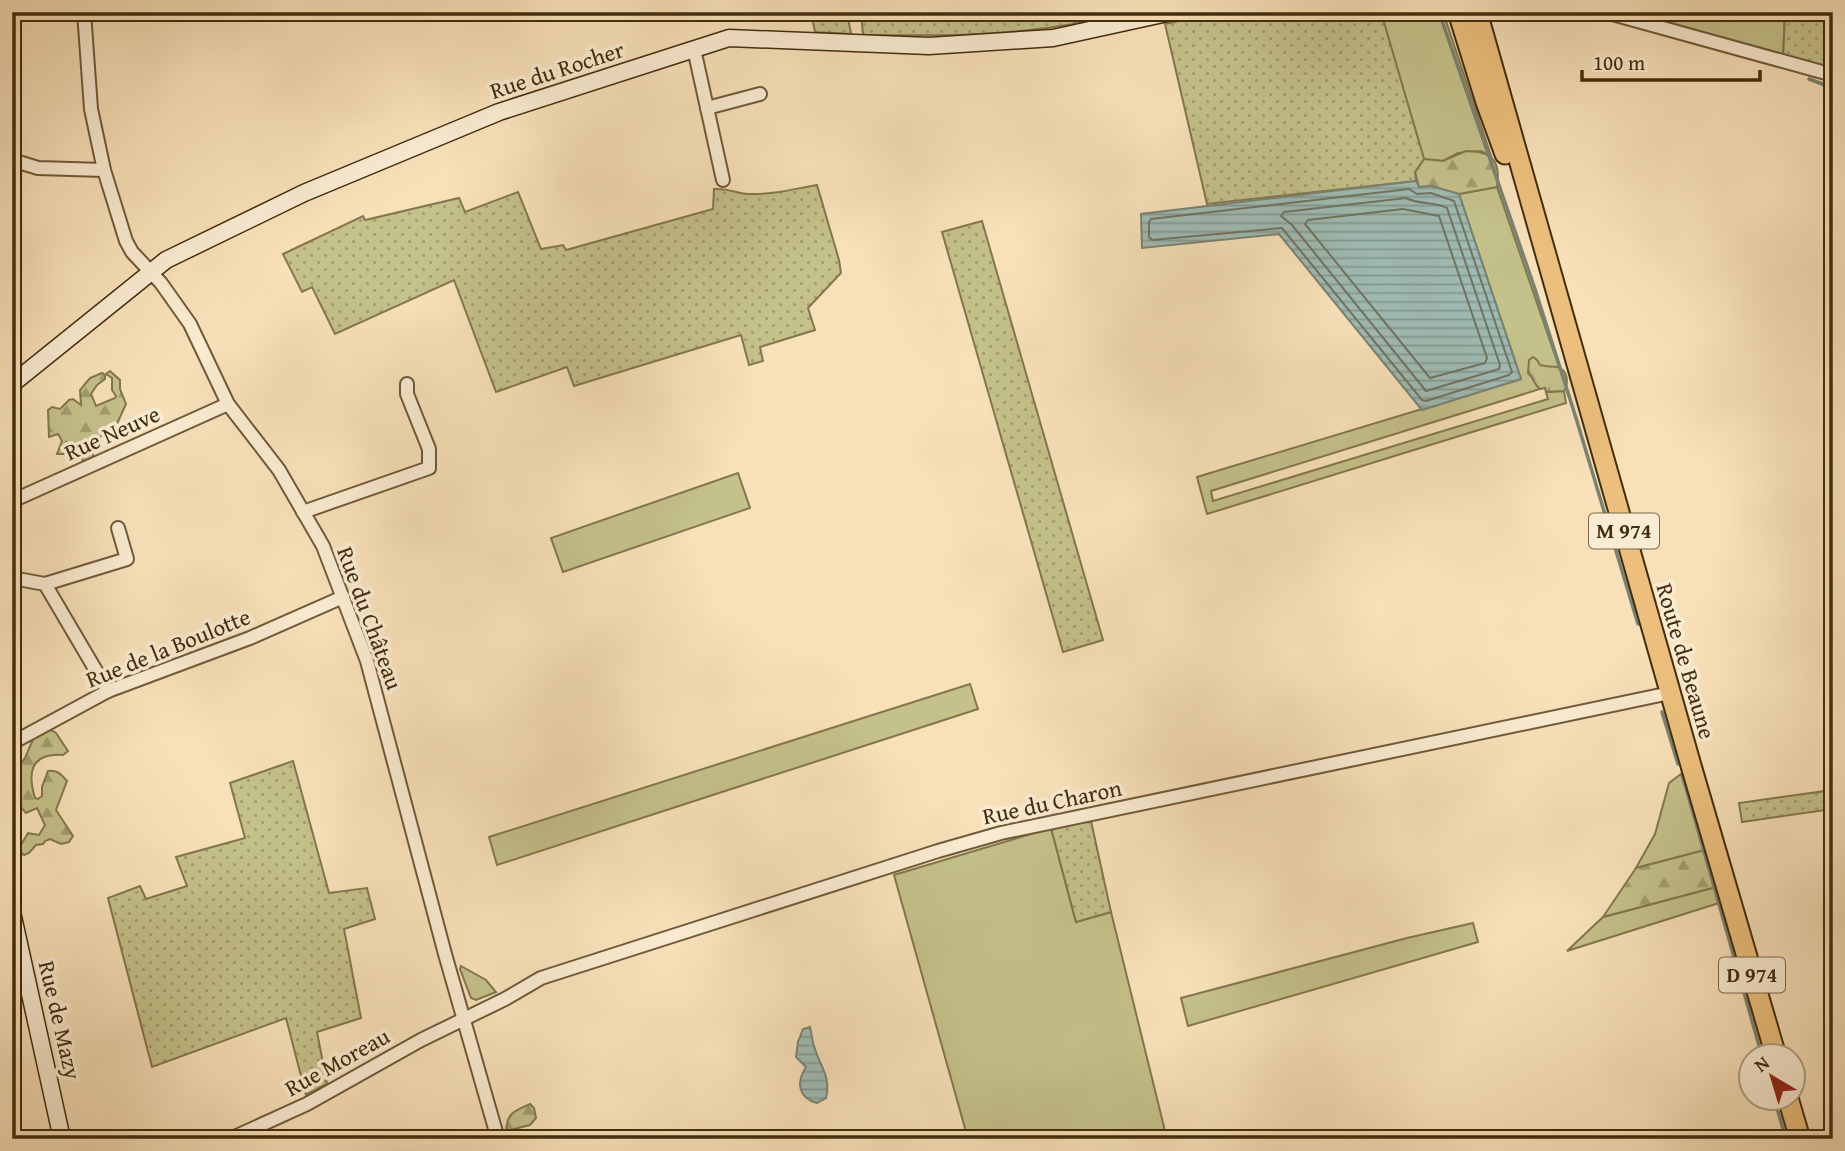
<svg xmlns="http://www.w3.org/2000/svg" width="1845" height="1151" font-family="'Gentium Book Plus',serif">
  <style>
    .grass { fill: #c4c18a; stroke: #83774c; stroke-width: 2 }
    .forest { fill: url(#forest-firs); stroke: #83774c; stroke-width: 2 }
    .park { fill: url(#park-dots); stroke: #83774c; stroke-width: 2 }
    .water { fill: url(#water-rules); stroke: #7a8372; stroke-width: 2 }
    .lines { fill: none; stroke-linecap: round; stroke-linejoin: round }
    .shore { stroke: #707461; stroke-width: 2 }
    .stream { stroke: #7a8372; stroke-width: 3.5 }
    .street-casing { stroke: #705a38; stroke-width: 16 }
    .secondary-casing { stroke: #422d0d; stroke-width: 19 }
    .primary-casing { stroke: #422d0d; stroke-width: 23 }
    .street { stroke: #faecd2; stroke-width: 12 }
    .secondary { stroke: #faecd2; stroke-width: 16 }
    .primary { stroke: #ecc07c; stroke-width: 19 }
    .labels { text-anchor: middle; stroke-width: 7; stroke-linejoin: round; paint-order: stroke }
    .shield { fill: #faecd2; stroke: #796648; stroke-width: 2 }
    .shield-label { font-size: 21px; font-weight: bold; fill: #422d0d }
    .street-label { font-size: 23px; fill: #422d0d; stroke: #faecd2 }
  </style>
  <defs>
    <pattern id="forest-firs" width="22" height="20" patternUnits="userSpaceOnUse" patternTransform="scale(1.75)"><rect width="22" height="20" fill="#c4c18a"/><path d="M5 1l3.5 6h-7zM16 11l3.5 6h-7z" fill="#a19d6f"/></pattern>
    <pattern id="park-dots" width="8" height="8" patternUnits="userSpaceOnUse" patternTransform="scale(1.75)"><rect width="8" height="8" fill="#c4c18a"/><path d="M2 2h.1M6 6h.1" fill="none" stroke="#a19d6f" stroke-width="1.8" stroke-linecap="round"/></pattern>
    <pattern id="water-rules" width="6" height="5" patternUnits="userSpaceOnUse" patternTransform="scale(1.75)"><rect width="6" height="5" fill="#9fbcb5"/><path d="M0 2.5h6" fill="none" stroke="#839992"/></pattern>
  </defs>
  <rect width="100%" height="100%" fill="#f8e1b9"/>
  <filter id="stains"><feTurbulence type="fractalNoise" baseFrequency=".00286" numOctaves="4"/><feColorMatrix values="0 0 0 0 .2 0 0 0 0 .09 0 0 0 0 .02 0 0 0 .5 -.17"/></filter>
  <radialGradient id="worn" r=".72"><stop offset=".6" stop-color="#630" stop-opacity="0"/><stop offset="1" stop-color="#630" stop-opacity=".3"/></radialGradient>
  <g class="grass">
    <path d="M 1072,12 L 1134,12 L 1074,24 Z"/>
    <path d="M 1380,12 L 1443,12 L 1491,156 L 1481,151 L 1458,153 L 1443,161 L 1424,159 Z"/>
    <path d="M 1660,12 L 1785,12 L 1783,59 L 1661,26 Z"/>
    <path d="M 1497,187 L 1559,367 L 1547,368 L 1531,376 L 1540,389 L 1211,491 L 1213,501 L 1548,399 L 1546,392 L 1564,391 L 1566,403 L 1207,514 L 1197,477 L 1521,379 L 1459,194 Z"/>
    <path d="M 738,473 L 750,508 L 563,572 L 551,538 Z"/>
    <path d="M 970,684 L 978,709 L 497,865 L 489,837 Z"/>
    <path d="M 1681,774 L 1705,850 L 1636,868 L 1655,834 L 1669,783 Z"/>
    <path d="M 1051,828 L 1076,922 L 1111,912 L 1167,1139 L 968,1139 L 894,875 Z"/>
    <path d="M 1716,887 L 1719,903 L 1567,951 L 1603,917 Z"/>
    <path d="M 1473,923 L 1478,942 L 1188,1026 L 1181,998 L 1407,938 Z"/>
    <path d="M 461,966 L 486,980 L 496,992 L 476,1000 L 471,998 L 460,969 Z"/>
  </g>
  <g class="forest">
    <path d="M 1466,151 C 1492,151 1501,161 1497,187 L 1459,194 L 1431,186 L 1419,187 L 1415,172 L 1424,159 L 1443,161 Z"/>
    <path d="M 1533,357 L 1537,360 L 1540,365 C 1546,367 1551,366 1557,367 C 1568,370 1569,383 1564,391 L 1546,392 L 1545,388 L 1540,389 C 1534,385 1534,378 1528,373 L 1529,360 Z"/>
    <path d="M 110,371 L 120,380 L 120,389 L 126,404 L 116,426 L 102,435 L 91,449 L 94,458 L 84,462 L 82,459 L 72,459 L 68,454 L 57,454 L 62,441 L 58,434 L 49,437 L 48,410 L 52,407 L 60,409 L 69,400 L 73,399 L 81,405 L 80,390 L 90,378 L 102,373 L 105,375 L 105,379 L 97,385 L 91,394 L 96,406 L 115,398 L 116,396 L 112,390 L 112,378 L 106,374 Z"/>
    <path d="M 49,729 L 56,733 L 68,751 L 63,755 C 31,753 27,772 35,798 L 38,799 L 42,796 L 42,787 L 48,771 C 58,770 61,774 67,781 L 56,810 L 73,836 L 69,842 L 61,844 L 50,839 L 45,841 L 43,844 L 36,845 L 29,853 L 24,855 L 18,850 L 28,833 L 39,835 L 45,825 L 37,808 L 26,813 L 20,806 L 12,808 L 13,773 L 25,758 L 34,737 Z"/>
    <path d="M 1705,850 L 1716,887 L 1603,917 L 1636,868 Z"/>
    <path d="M 530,1104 L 534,1108 L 536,1118 L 530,1125 L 506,1131 C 507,1113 514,1111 530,1104 Z"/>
  </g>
  <g class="park">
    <path d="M 811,12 L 847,12 L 851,34 L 815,32 Z"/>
    <path d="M 861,12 L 1071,12 L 1074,24 C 1003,36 936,36 863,35 Z"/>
    <path d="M 1219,12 L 1381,12 L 1424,159 L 1415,172 L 1416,181 L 1207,204 L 1165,24 Z"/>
    <path d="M 1785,12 L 1833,12 L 1833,72 L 1783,59 Z"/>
    <path d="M 817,185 L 839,260 L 841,273 L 808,308 L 815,330 L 760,347 L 763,361 L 749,365 L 741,335 L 574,386 L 567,367 L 496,392 L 454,280 L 335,334 L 312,287 L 302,292 L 283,254 L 363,216 L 365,220 L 459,198 L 465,212 L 518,192 L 541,249 L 563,245 L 566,250 L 713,209 L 714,189 C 729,188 735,193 748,194 C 771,195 794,189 817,185 Z"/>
    <path d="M 982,221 L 1103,640 L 1063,652 L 942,232 Z"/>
    <path d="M 293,761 L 329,893 L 367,888 L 375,919 L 344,929 L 361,1018 L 317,1032 L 327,1084 L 306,1095 L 286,1018 L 152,1067 L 108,898 L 140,886 L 146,899 L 187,886 L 176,857 L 245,838 L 230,783 Z"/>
    <path d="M 1833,790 L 1833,809 L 1742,822 L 1739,803 Z"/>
    <path d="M 1091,821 L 1111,912 L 1076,922 L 1051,828 Z"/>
  </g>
  <g class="water">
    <path d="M 1416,181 L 1419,187 L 1431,186 L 1459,194 L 1521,379 L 1422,410 L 1279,234 L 1142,248 L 1141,214 Z"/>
    <path d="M 810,1027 C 812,1034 812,1042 815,1049 C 821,1068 831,1077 826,1098 L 817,1103 C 798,1098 796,1082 806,1067 L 796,1057 L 798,1042 L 803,1029 Z"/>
  </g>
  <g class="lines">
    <g class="shore">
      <path d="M 1409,189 L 1417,194 L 1431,193 L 1454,201 L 1512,372 L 1509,375 L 1426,401 L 1422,400 L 1282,228 L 1152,240 L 1149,237 L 1149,222 L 1151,219 Z"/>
      <path d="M 1406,198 C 1419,205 1433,201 1447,208 L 1500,365 L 1499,369 L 1426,391 L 1292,225 L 1281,216 L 1284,212 Z"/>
      <path d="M 1403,209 L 1439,216 L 1487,358 L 1485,363 L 1430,378 L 1305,224 L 1308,220 Z"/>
    </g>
    <g class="stream">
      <path d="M 1439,12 L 1535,289 L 1576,418 L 1638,624"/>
      <path d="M 1809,79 L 1833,88"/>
      <path d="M 1662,712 L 1678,764"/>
      <path d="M 1683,777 L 1762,1056"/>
      <path d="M 1774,1098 L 1786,1139"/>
    </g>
    <defs>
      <g id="street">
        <path d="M 84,12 L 91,109 L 104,170 L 126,241 L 132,252 L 161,283 L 190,324 L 228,404 L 279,470 L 323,546 L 367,661 L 445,954 L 498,1139"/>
        <path d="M 1605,12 L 1833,75"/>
        <path d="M 694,49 L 723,180"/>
        <path d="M 707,108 L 760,94"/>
        <path d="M 12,160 L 38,168 L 104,170"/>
        <path d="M 12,501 L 228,404"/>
        <path d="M 303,512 L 429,468 L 429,449 L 407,394 L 407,384"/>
        <path d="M 12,578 L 45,584 L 108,691"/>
        <path d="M 45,584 L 127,559 L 118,528"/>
        <path d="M 12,743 L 108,691 L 250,638 L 343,597"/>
        <path d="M 230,1139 L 307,1104 L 421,1040 L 505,999 L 541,978 L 938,851 L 1001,833 L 1670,693"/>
      </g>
      <g id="secondary">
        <path d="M 12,384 L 166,260 L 304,193 L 499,112 L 679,54 L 729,38 L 929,46 L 1053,38 L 1172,12"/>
        <path d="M 12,912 L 62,1139"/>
      </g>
      <g id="primary">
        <path d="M 1458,12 L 1486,102 L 1505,154"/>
        <path d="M 1477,12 L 1692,769 L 1776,1056"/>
        <path d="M 1788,1098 L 1800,1139"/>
      </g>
    </defs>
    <use href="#street" class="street-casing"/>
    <use href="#secondary" class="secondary-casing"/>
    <use href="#primary" class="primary-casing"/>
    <use href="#street" class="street"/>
    <use href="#secondary" class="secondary"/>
    <use href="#primary" class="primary"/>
  </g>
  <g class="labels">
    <g class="shield">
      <rect x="1589" y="513.5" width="70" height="35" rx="5"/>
      <rect x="1719" y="957.5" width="66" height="35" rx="5"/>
    </g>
    <g class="shield-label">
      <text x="1624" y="538">M 974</text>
      <text x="1752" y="982">D 974</text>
    </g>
    <g class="street-label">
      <text transform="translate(557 70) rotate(-18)" y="8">Rue du Rocher</text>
      <text transform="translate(112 433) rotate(-24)" y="8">Rue Neuve</text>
      <text transform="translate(370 618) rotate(70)" y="8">Rue du Château</text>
      <text transform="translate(168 648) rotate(-22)" y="8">Rue de la Boulotte</text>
      <text transform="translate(1686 661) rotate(74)" y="8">Route de Beaune</text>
      <text transform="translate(1052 802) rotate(-12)" y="8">Rue du Charon</text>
      <text transform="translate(60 1020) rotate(77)" y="8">Rue de Mazy</text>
      <text transform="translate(337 1062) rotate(-29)" y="8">Rue Moreau</text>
    </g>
  </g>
  <rect width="1845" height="1151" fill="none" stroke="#f8e1b9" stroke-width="42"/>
  <rect x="14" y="14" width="1817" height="1123" fill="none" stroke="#422d0d" stroke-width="3.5"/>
  <rect x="21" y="21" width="1803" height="1109" fill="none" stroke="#422d0d" stroke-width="2"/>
  <g transform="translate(1772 1077) rotate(322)"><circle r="33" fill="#faecd2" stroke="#b0a083" stroke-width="2"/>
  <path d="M0-5L12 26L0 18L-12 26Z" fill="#8f2418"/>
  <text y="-10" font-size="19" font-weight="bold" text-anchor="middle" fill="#422d0d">N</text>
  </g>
  <path d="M1582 70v10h178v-10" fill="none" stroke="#422d0d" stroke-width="3.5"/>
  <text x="1593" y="70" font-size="21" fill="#422d0d" stroke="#faecd2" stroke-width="5" paint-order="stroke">100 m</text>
  <rect width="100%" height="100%" filter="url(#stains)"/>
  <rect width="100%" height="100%" fill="url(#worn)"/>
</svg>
